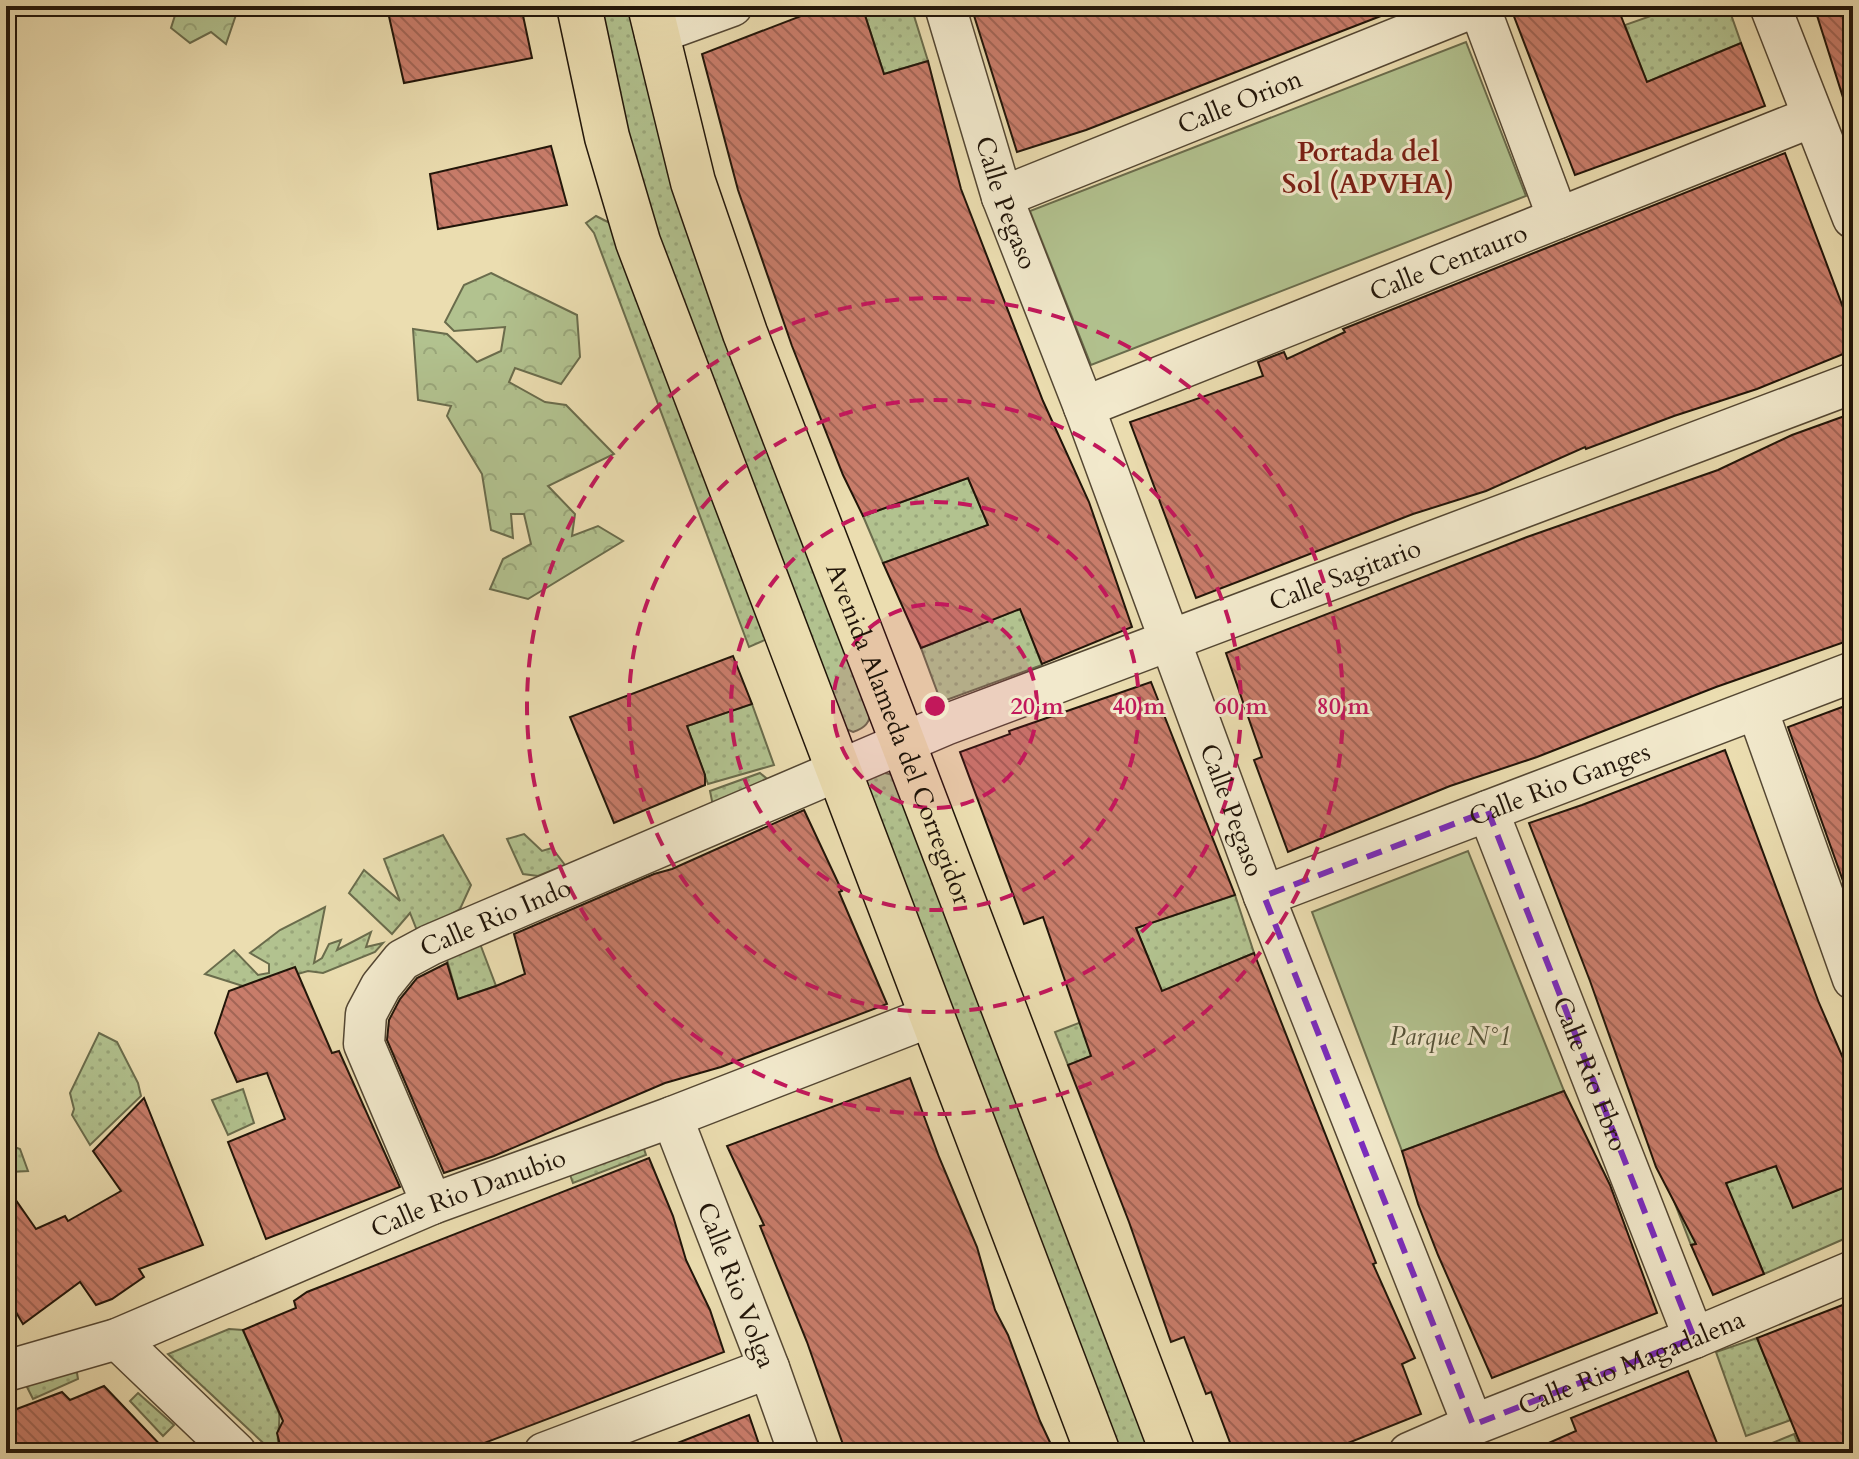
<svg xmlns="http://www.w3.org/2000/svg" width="1859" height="1459" font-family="Cardo,serif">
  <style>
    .grass { fill: url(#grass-dots); stroke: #6a6c4c; stroke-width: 2 }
    .forest { fill: url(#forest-crowns); stroke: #6a6c4c; stroke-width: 2 }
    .park { fill: #b2c28f; stroke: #6a6c4c; stroke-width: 2 }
    .building { fill: url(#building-back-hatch); stroke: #211509; stroke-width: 2 }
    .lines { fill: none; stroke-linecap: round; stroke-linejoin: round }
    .minor-casing { stroke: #544733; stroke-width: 43 }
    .major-casing { stroke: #211509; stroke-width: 47 }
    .minor { stroke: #f2e9cc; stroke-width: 40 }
    .major { stroke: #ebddb0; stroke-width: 44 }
    .marked { fill: none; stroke: #7b2cbf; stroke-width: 6; stroke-dasharray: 16 10; stroke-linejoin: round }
    .ring { fill: none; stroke: #c2185b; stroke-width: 4; stroke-dasharray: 14 10 }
    .labels { text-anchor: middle; stroke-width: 6; stroke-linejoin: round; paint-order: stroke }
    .street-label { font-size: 26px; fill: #211509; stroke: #f2e9cc }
    .park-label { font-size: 26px; font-style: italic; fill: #545238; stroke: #f2e9cc }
    .neighbourhood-label { font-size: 28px; font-weight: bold; fill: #7a1f14; stroke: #f2e9cc }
    .centre { fill: #c2185b; stroke: #f2e9cc; stroke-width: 4 }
    .ring-label { font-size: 24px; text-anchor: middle; font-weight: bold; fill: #c2185b; stroke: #f2e9cc; stroke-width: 6; stroke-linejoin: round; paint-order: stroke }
  </style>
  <defs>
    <pattern id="grass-dots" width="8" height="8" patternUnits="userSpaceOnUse" patternTransform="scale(2)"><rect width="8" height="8" fill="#b2c28f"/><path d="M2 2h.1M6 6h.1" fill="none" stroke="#99a67a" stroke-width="1.8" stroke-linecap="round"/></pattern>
    <pattern id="forest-crowns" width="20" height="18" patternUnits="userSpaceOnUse" patternTransform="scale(2)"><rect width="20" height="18" fill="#b2c28f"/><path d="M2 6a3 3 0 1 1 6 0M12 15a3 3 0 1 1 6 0" fill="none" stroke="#99a67a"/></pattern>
    <pattern id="building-back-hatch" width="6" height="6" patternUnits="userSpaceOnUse" patternTransform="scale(2)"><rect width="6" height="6" fill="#c97d6b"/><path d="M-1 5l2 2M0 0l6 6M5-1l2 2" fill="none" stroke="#a36556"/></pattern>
  </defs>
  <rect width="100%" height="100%" fill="#ebddb0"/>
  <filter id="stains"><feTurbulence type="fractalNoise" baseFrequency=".0025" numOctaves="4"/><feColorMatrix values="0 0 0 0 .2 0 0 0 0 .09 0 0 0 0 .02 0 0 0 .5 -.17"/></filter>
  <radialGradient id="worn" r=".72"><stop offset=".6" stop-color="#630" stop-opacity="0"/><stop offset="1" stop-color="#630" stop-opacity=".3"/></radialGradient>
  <g class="grass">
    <path d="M 597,6 L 633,6 L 871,710 C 870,723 865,728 853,732 L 844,728 L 658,255 Z"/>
    <path d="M 862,6 L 911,6 L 928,61 L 884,74 Z"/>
    <path d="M 1679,6 L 1728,6 L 1741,43 L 1647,82 L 1625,25 Z"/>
    <path d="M 596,216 L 614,225 L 767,639 L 749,647 L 594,233 L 586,223 Z"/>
    <path d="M 968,478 L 988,525 L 883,563 L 863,516 Z"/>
    <path d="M 1020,609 L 1042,665 L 941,702 L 921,648 Z"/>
    <path d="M 752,704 L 774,765 L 708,784 L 687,726 Z"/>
    <path d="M 881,772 L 893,775 L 1156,1453 L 1115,1453 L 862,787 L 869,776 Z"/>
    <path d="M 760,773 L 772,783 L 713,806 L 710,791 Z"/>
    <path d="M 524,834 L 542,851 L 552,848 L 565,865 L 538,876 L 523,874 L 507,839 Z"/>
    <path d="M 443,835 L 471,885 L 460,909 L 418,933 L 410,913 L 392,934 L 349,893 L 364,870 L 400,901 L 384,859 Z"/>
    <path d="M 1235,895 L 1254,953 L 1162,992 L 1136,928 Z"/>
    <path d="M 325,907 L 314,963 L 322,958 L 329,944 L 341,940 L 337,950 L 371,932 L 366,947 L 383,943 L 375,952 L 323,973 L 308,971 L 249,988 L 205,974 L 234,950 L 258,975 L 269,973 L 269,964 L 250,953 L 280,930 Z"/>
    <path d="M 479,941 L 496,986 L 458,999 L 446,956 Z"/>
    <path d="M 1153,995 L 1168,1027 L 1068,1065 L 1055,1032 Z"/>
    <path d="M 99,1033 L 117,1042 L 138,1083 L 141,1096 L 90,1145 L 72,1115 L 74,1109 L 70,1093 Z"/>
    <path d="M 243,1089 L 254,1123 L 228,1135 L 212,1100 Z"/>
    <path d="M 6,1144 L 20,1149 L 28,1171 L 10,1172 L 6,1169 Z"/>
    <path d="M 643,1146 L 646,1155 L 573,1183 L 569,1172 Z"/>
    <path d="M 1776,1166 L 1793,1207 L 1853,1184 L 1853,1235 L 1764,1274 L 1745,1228 L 1691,1245 L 1674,1201 Z"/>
    <path d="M 229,1329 L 243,1330 L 279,1413 C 281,1430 274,1436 281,1453 L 274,1453 L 168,1354 Z"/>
    <path d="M 1757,1338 L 1791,1420 L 1746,1436 L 1716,1352 Z"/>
    <path d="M 76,1367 L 78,1379 L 33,1399 L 26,1385 Z"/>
    <path d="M 138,1393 L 174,1425 L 163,1436 L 130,1401 Z"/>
    <path d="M 1794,1434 L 1802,1453 L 1750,1452 Z"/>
  </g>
  <g class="forest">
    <path d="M 178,6 L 239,6 L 226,44 L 211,32 L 190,43 L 171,28 Z"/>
    <path d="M 491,273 L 577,315 L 580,357 L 561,384 L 515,368 L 509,382 L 545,402 L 566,405 L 614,454 L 548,486 L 575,514 L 572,536 L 598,526 L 623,541 L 528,599 L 490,589 L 503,559 L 531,544 L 524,514 L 511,514 L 513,538 L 491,530 L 482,474 L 447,416 L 451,406 L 418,400 L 413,329 L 447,334 L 477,362 L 501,351 L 505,327 L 454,331 L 445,322 L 464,285 Z"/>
  </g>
  <g class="park">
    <path d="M 1466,42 L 1526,196 L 1091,365 L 1030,211 Z"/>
    <path d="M 1468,851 L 1564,1091 L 1402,1151 L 1312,912 Z"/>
  </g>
  <g class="building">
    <path d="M 423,6 L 521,6 L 532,58 L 404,83 L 388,12 Z"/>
    <path d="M 827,6 L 862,6 L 884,74 L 928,61 L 961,189 L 1043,401 L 1089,502 L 1132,627 L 1042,664 L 1020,609 L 921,648 L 883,563 L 988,525 L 968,478 L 863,516 L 843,475 L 792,346 L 738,190 L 702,54 Z"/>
    <path d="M 971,6 L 1399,6 L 1399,9 L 1086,130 L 1017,152 Z"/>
    <path d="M 1510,6 L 1617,6 L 1647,82 L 1741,43 L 1765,106 L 1575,175 Z"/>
    <path d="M 1814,6 L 1853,6 L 1853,109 L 1847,110 Z"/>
    <path d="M 551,146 L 567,205 L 438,229 L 430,174 Z"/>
    <path d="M 1785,153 L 1853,334 L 1853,350 L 1757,389 L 1674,416 L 1586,449 L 1585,447 L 1486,491 L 1413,514 L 1196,598 L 1130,422 L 1263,376 L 1258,362 L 1284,352 L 1287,359 L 1345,332 L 1343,329 Z"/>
    <path d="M 1853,413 L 1853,639 L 1716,687 L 1537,757 L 1450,786 L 1288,852 L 1254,760 L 1262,757 L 1226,653 L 1527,537 L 1718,470 L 1792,435 Z"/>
    <path d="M 733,656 L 752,704 L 687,726 L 705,775 L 705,785 L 614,823 L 570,717 Z"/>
    <path d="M 1151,682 L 1235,895 L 1136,928 L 1162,991 L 1254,953 L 1376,1263 L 1373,1264 L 1415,1358 L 1402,1364 L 1421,1414 L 1323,1453 L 1234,1453 L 1211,1392 L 1206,1394 L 1184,1337 L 1171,1342 L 1129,1222 L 1068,1065 L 1091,1056 L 1043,917 L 1024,924 L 960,752 L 1010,734 L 1009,731 Z"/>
    <path d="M 1853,703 L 1853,909 L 1788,727 Z"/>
    <path d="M 1725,750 L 1819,1003 L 1853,1081 L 1853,1184 L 1793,1208 L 1776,1166 L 1726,1183 L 1764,1274 L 1713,1295 L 1691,1245 L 1696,1244 L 1656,1167 L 1590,981 L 1529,823 L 1582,805 Z"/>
    <path d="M 804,810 L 842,891 L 839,892 L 887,1004 L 721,1067 L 665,1083 L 494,1156 L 444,1173 L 387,1040 L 389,1020 L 400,999 L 417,978 L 447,963 L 458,999 L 496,986 L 525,974 L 514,934 L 654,874 L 672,869 Z"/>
    <path d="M 295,967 L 332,1053 L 339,1051 L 400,1187 L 266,1239 L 228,1142 L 285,1119 L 267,1073 L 237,1082 L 215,1033 L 229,991 Z"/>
    <path d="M 910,1078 L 939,1157 L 977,1247 L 995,1310 L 1008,1335 L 1040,1421 L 1055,1453 L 846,1453 L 807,1342 L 760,1226 L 764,1225 L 727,1146 Z"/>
    <path d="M 1564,1091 L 1610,1185 L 1657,1313 L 1492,1378 L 1438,1255 L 1418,1204 L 1402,1151 Z"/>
    <path d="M 144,1098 L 203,1245 L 139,1269 L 144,1277 L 112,1299 L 96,1305 L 80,1282 L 23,1324 L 14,1309 L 6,1313 L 6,1186 L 36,1229 L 65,1216 L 68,1221 L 121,1191 L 93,1151 Z"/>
    <path d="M 649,1158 L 673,1216 L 686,1260 L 710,1310 L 724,1352 L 458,1453 L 282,1453 L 277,1433 L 283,1421 L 243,1330 L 296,1308 L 294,1301 L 307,1292 Z"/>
    <path d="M 1853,1301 L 1853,1453 L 1804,1453 L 1757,1338 Z"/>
    <path d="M 1688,1371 L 1721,1453 L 1526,1453 L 1576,1431 L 1571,1418 Z"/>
    <path d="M 104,1386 L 168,1453 L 6,1453 L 6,1413 L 62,1392 L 70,1400 Z"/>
    <path d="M 749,1415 L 762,1453 L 657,1453 L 657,1451 Z"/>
  </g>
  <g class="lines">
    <defs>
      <g id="minor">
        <path id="s1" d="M 945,6 L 1002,197 L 1084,407 L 1264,896 L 1473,1425"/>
        <path d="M 1479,6 L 1558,218"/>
        <path d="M 1770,6 L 1853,218"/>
        <path d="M 655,34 L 732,6"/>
        <path id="s2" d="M 1002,197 L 1477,6"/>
        <path id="s3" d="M 1084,407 L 1812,117"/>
        <path d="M 1757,709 L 1853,979"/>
        <path id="s4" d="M 1488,811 L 1694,1338"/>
        <path id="s5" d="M 1264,896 L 1853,672"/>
        <path id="s6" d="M 672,1117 L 769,1368 L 799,1453"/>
        <path id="s7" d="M 432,1204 L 364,1044 L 366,1014 L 381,986 L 402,960 L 430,945 L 945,725 L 1853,383"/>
        <path d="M 117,1339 L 236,1453"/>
        <path id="s8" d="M 6,1371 L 117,1339 L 432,1204 L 672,1117 L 932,1016"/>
        <path d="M 544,1453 L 769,1368"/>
        <path id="s9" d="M 1409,1453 L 1473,1425 L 1694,1338 L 1853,1271"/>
      </g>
      <g id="major">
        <path d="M 579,6 L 607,137 L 638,242 L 1098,1453"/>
        <path id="s10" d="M 650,6 L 693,182 L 745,333 L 892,714 L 1173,1453"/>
      </g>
    </defs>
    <use href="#minor" class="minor-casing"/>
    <use href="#major" class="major-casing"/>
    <use href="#minor" class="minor"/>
    <use href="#major" class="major"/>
  </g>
  <path class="marked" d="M 1488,811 L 1694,1338 L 1473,1425 L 1264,896 Z"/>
  <circle cx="935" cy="706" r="102" fill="#c2185b" fill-opacity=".12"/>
  <g class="ring">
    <circle cx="935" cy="706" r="102"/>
    <circle cx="935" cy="706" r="204"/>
    <circle cx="935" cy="706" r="306"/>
    <circle cx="935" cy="706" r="408"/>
  </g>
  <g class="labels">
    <g class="street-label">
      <text dy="9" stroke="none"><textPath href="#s2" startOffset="256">Calle Orion</textPath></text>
      <text dy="9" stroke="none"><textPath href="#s1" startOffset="206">Calle Pegaso</textPath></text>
      <text dy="9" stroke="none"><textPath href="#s3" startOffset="392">Calle Centauro</textPath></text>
      <text dy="9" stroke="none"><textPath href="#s7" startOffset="1288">Calle Sagitario</textPath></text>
      <text dy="9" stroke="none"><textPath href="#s10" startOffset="770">Avenida Alameda del Corregidor</textPath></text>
      <text dy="9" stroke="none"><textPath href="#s5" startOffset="316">Calle Rio Ganges</textPath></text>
      <text dy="9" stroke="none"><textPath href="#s1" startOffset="854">Calle Pegaso</textPath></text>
      <text dy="9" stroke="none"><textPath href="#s7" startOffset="372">Calle Rio Indo</textPath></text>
      <text dy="9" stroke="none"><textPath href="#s4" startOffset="282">Calle Rio Ebro</textPath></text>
      <text dy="9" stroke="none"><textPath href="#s8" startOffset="496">Calle Rio Danubio</textPath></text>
      <text dy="9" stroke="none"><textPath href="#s6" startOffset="180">Calle Rio Volga</textPath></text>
      <text dy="9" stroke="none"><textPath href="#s9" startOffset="240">Calle Rio Magadalena</textPath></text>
    </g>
    <g class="park-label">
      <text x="1450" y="1045">Parque N°1</text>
    </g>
    <g class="neighbourhood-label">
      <text x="1368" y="161">Portada del<tspan x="1368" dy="32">Sol (APVHA)</tspan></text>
    </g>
  </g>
  <circle cx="935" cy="706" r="12" class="centre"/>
  <g class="ring-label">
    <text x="1037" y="714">20 m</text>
    <text x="1139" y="714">40 m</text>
    <text x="1241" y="714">60 m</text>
    <text x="1343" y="714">80 m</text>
  </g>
  <rect width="1859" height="1459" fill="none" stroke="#ebddb0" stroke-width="32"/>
  <rect x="8" y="8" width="1843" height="1443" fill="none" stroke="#211509" stroke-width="4"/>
  <rect x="16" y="16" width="1827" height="1427" fill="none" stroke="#211509" stroke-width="2"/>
  <rect width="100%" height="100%" filter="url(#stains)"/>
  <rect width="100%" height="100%" fill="url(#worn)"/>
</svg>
